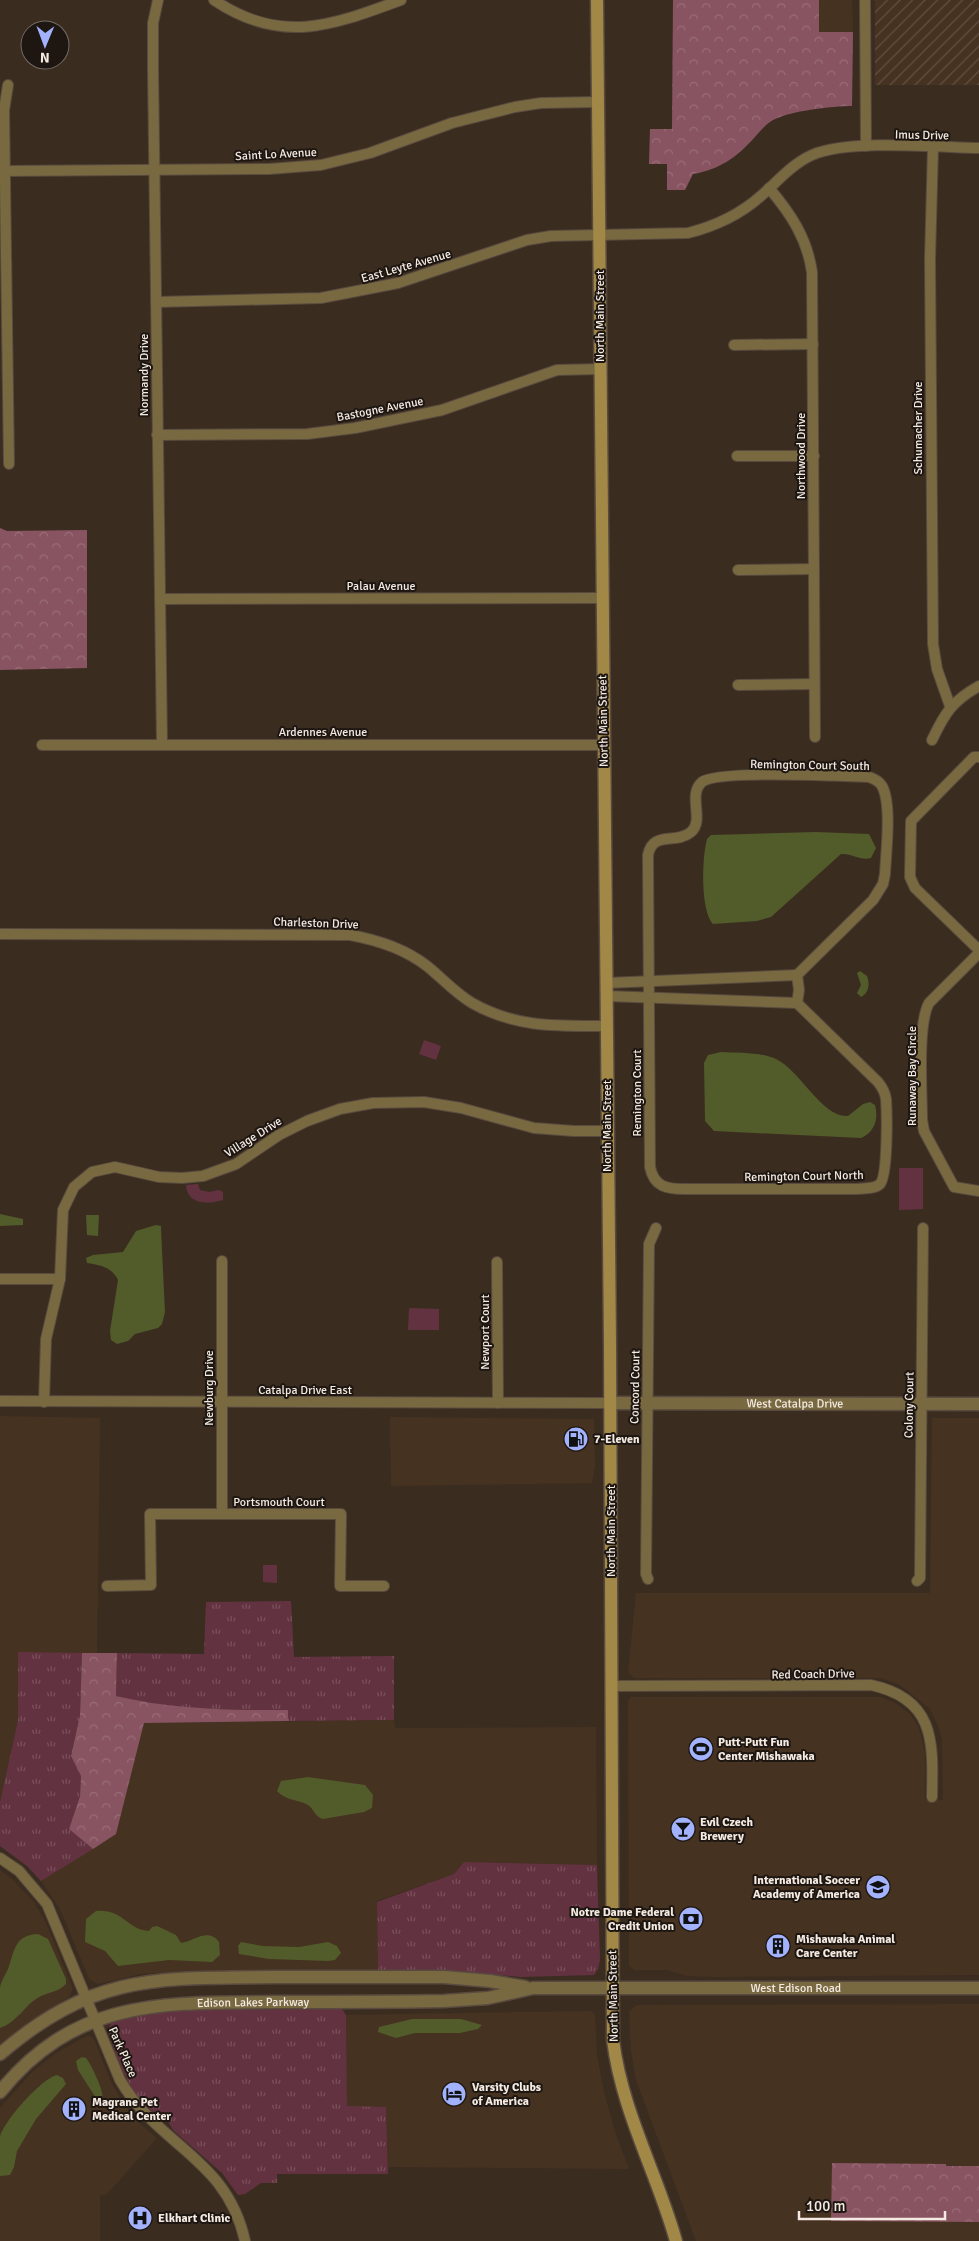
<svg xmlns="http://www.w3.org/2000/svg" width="979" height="2241" font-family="Signika,sans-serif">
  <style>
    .built { fill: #463221 }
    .industrial { fill: url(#industrial-furrows) }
    .grass { fill: url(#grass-tufts) }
    .forest { fill: url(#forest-crowns) }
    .green { fill: #633241 }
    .water { fill: #525b2a }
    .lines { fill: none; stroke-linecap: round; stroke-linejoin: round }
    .minor-casing { stroke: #594a3f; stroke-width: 12 }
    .tertiary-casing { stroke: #594a3f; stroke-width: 15 }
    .secondary-casing { stroke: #594a3f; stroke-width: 15 }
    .minor { stroke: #786941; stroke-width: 10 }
    .tertiary { stroke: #786941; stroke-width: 12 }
    .secondary { stroke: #a18847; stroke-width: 12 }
    .labels { text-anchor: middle; stroke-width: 4; stroke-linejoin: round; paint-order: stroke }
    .street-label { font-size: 12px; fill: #f4eae2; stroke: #1d1611 }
    .poi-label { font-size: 12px; font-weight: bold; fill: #f4eae2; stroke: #1d1611; text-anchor: start }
  </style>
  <defs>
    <pattern id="industrial-furrows" width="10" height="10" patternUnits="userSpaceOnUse" patternTransform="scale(1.25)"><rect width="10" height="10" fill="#463221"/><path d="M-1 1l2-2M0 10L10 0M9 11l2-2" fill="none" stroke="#615041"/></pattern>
    <pattern id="grass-tufts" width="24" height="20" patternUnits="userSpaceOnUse" patternTransform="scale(1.25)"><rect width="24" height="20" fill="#633241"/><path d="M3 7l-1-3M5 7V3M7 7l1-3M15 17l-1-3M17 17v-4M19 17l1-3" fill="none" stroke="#7a505c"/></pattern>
    <pattern id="forest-crowns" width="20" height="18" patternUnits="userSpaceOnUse" patternTransform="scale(1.25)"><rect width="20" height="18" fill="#885462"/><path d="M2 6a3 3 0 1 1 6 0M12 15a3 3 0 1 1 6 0" fill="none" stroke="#996d78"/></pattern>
  </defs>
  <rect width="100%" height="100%" fill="#3b2c20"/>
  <g class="built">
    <path d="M 819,0 L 852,0 L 853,32 L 819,32 Z"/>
    <path d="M 0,1416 L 100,1418 L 97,1653 L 18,1653 L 18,1720 L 0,1802 Z"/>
    <path d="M 390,1417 L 594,1419 L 595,1466 L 592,1483 L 391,1486 Z"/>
    <path d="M 932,1418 L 979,1418 L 979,1975 L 714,1977 L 687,1976 L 667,1970 L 634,1970 L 629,1965 L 628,1701 L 631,1697 L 881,1697 L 895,1703 L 910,1714 L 919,1728 L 925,1752 L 925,1800 L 943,1800 L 942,1740 L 938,1726 L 930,1709 L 900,1685 L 881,1678 L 634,1678 L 628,1672 L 636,1593 L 930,1593 Z"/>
    <path d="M 394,1720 L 395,1728 L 596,1727 L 597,1865 L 464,1862 L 454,1874 L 377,1901 L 378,1971 L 188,1971 L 141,1974 L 98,1984 L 89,1979 L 60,1909 L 41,1881 L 116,1834 L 144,1723 Z"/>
    <path d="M 0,1870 L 12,1879 L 34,1902 L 46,1923 L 73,1989 L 69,1997 L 46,2011 L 0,2044 Z"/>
    <path d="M 979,2004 L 979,2241 L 696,2241 L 636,2080 L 631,2051 L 629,2011 L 637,2005 Z"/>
    <path d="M 592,2011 L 595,2015 L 597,2055 L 604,2092 L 616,2135 L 629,2169 L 388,2167 L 386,2107 L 347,2107 L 346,2015 Z"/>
    <path d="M 88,2035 L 94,2039 L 111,2082 L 123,2103 L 139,2123 L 157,2138 L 107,2194 L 100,2196 L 100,2241 L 0,2241 L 0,2108 L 34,2070 L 58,2052 Z"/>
  </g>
  <rect class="industrial" x="875" y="0" width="104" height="85"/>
  <g class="grass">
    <path d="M 291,1601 L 294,1657 L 394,1656 L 394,1720 L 288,1721 L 288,1710 C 227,1710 175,1711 116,1696 L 117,1653 L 204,1654 L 206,1602 Z"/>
    <path d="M 18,1652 L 82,1653 L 80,1715 L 71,1755 L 81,1776 L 80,1796 L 69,1829 L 93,1849 L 41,1881 L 27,1866 L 0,1846 L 0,1802 L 18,1720 Z"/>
    <path d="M 464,1862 L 597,1865 L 600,1960 L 598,1969 L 594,1975 L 521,1977 L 464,1972 L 378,1971 L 377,1902 L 454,1874 Z"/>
    <path d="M 342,2009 L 346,2015 L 347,2106 L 386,2107 L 388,2174 L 277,2174 L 277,2183 L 261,2183 L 245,2194 L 238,2195 L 222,2173 L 174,2131 C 170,2126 169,2121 163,2116 C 157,2112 152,2113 146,2107 C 128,2088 115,2055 108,2030 L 111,2023 L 142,2014 L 178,2010 Z"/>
  </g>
  <g class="forest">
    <path d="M 673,0 L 819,0 L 819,32 L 853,32 L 852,106 C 833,106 785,111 770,122 C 764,126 759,133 754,138 C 737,157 719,170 693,174 L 685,190 L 667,190 L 667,164 L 649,164 L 650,129 L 672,129 Z"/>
    <path d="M 0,528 L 7,531 L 87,530 L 87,668 L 0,670 Z"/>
    <path d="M 82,1653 L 117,1653 L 116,1696 C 175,1710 229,1710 288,1710 L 288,1721 L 144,1723 L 116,1834 L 93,1849 L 69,1829 L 80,1796 L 81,1776 L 71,1756 L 80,1715 Z"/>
    <path d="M 832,2163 L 946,2164 L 946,2166 L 979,2166 L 979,2222 L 831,2221 Z"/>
  </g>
  <g class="green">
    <path d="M 424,1040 L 441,1046 L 436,1060 L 419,1054 Z"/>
    <path d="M 899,1168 L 923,1168 L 923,1209 L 899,1210 Z"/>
    <path d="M 198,1184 L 200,1190 L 209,1192 L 219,1190 L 223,1192 L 223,1200 C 207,1205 187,1204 186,1185 Z"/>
    <path d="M 409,1308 L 439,1309 L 439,1330 L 408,1330 Z"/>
    <path d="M 263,1565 L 277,1565 L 277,1583 L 263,1582 Z"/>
  </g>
  <g class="water">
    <path d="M 816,832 L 869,834 L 876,848 L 871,858 C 860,861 852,853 841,854 L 771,917 L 757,921 L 713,924 C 700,910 702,857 707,839 L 711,835 Z"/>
    <path d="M 860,971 L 867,976 C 870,984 869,993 861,997 L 857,993 L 861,985 L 857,973 Z"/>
    <path d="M 721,1052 C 739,1053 760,1052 776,1059 C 800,1070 822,1118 848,1116 L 863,1104 L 870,1102 L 875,1105 C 879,1120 874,1132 861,1138 L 714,1131 L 705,1121 L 704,1063 L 708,1055 Z"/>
    <path d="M 0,1214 L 23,1219 L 23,1225 L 0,1226 Z"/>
    <path d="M 86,1215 L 99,1215 L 98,1236 L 87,1235 Z"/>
    <path d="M 156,1225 L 161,1226 L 161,1229 L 165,1312 L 162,1324 L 158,1328 L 135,1334 L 128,1341 L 117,1344 L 111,1340 L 110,1331 L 118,1280 C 112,1267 100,1265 87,1263 L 86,1258 L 93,1255 L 123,1252 L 136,1231 Z"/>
    <path d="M 308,1777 L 365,1785 L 373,1795 L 372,1808 L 364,1812 L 323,1819 C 315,1817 314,1809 308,1805 C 297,1799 286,1801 277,1791 L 281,1781 Z"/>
    <path d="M 96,1911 C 124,1909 127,1930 149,1931 L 152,1927 L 157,1926 L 176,1935 L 181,1943 C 193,1942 208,1927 219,1942 L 220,1955 L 212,1962 L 169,1960 L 118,1966 L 105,1951 L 85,1942 L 86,1919 Z"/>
    <path d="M 38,1934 L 48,1939 L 66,1979 L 66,1984 C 58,1992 50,1992 41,1996 C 26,2003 18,2022 0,2028 C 0,2015 0,2000 0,1988 C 1,1980 7,1973 9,1966 C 15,1948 16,1935 38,1934 Z"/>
    <path d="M 241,1942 L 262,1946 L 299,1947 L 328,1942 L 337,1946 L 341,1953 L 335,1960 L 328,1961 L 269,1959 L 239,1954 L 238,1946 Z"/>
    <path d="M 412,2019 L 461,2019 L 482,2025 L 478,2029 L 460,2033 L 415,2033 L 396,2038 L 378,2032 L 379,2027 Z"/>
    <path d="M 82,2057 L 86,2058 C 91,2064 105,2093 102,2098 L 96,2098 L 78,2070 L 76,2061 Z"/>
    <path d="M 57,2075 L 63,2078 L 66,2084 L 36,2119 L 17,2151 L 14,2167 L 10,2175 L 0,2176 C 0,2164 0,2149 0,2137 C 3,2122 42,2078 57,2075 Z"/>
  </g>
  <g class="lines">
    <defs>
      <g id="minor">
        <path d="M 158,0 L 153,23 L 153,70 L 162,744"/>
        <path d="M 214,0 C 281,45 331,26 401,0"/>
        <path d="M 865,0 L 866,146"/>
        <path d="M 8,85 L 4,110 L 9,464"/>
        <path d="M 933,147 L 930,259 L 933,644 L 937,669 L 950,706"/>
        <path d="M 5,171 L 269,169 L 321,165 L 370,153 L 452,123 L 515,107 L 541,103 L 598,102"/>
        <path d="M 769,188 C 791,214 807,238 812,272 L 815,737"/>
        <path d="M 156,302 L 321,298 L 398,283 L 527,240 L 551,236 L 688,233 C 716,226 740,215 762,195 C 778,181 792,164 812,155 C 849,139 936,147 979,148"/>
        <path d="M 734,345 L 813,344"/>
        <path d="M 157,435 L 307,434 L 355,428 L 442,410 L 557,370 L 601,369"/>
        <path d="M 737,456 L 814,456"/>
        <path d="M 738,570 L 814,569"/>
        <path d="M 160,599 L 602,598"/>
        <path d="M 738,685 L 814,684"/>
        <path d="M 932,740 C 945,713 952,701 979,686"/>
        <path d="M 42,745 L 604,745"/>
        <path d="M 979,757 L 974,757 L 911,821 L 910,877 L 915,888 L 979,950"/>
        <path d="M 0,934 L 350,935 C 378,940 405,949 427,966 C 442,978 455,993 472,1003 C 516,1028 557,1026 606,1026"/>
        <path d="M 979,953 L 929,1003 C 917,1025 922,1092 922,1120 L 924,1131 L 954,1187 L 979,1191"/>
        <path d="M 797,975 L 873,900 L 883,884 L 885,874 C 886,852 892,804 882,786 C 879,781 875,779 869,777 C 844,776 716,770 702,782 C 687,795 705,820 691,832 C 676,845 653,830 648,855 L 650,1167 C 654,1187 667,1189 684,1189 L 858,1189 C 865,1188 875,1189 880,1184 C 888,1175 887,1113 886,1099 C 885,1092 882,1087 878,1082 L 797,1003"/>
        <path d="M 797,975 L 799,990 L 797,1003"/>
        <path d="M 606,983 L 797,975"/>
        <path d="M 606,996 L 797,1003"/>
        <path d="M 497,1262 L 498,1403"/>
        <path d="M 0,1279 L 60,1279"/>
        <path d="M 0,1401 L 610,1403"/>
        <path d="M 44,1402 L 46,1339 L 60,1279 L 63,1210 L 74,1187 L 92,1172 L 115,1167 L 159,1177 L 182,1178 L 203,1176 L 236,1164 L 279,1135 L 307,1121 L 340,1109 L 373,1103 L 424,1102 L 461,1108 L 534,1128 L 574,1131 L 607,1131"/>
        <path d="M 222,1514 L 222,1261"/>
        <path d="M 648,1579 L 646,1574 L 649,1244 L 656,1228"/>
        <path d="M 917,1581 L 920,1578 L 923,1228"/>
        <path d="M 107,1586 L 151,1585 L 150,1514 L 341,1514 L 340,1586 L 384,1586"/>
        <path d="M 612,1686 L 871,1685 C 936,1699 933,1743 932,1797"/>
        <path d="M 0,1858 L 19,1871 L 47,1904 L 120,2080 C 159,2147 227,2158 245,2241"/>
      </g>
      <g id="tertiary">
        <path id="s1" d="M 610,1403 L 979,1404"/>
        <path d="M 0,2054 C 93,1974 156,1978 273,1977 C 330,1977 387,1977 444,1977 L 490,1981 L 525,1987"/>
        <path id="s2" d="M 0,2092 C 77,1997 166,2003 277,2002 C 333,2002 389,2002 444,2001 L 488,1998 L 533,1988 L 979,1988"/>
      </g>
      <path id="secondary" d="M 597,0 L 610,1344 L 613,2040 C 622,2112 657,2173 676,2241"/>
    </defs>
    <use href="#minor" class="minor-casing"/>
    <use href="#tertiary" class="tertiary-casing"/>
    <use href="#secondary" class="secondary-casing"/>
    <use href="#minor" class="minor"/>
    <use href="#tertiary" class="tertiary"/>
    <use href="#secondary" class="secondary"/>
  </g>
  <defs>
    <symbol id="fuel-disc" viewBox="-11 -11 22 22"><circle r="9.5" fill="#a3b2fd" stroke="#1d1611"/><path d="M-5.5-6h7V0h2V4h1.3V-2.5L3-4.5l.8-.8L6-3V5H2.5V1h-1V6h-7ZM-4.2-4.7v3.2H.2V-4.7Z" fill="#111"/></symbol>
    <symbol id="stadium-disc" viewBox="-11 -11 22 22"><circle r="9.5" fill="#a3b2fd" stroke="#1d1611"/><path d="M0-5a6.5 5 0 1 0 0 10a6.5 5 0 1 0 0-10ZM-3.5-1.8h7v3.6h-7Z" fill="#111"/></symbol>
    <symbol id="bar-disc" viewBox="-11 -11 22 22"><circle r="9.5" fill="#a3b2fd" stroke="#1d1611"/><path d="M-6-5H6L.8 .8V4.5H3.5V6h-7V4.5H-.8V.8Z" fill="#111"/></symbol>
    <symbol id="school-disc" viewBox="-11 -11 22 22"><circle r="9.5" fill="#a3b2fd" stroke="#1d1611"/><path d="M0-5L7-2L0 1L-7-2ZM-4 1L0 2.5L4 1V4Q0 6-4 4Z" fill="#111"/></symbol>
    <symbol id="bank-disc" viewBox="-11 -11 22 22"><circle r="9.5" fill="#a3b2fd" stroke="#1d1611"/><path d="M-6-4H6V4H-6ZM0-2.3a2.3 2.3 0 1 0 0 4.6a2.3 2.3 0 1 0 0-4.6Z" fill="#111"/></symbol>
    <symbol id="building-disc" viewBox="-11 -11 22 22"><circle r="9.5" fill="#a3b2fd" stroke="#1d1611"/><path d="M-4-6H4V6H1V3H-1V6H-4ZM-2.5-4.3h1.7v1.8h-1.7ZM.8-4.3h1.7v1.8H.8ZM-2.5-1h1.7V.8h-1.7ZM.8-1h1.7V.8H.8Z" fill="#111"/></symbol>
    <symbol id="hotel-disc" viewBox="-11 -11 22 22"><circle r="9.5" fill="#a3b2fd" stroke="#1d1611"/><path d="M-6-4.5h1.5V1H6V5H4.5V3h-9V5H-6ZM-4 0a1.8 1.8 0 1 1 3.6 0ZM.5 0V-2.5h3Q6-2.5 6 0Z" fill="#111"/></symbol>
    <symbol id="hospital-disc" viewBox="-11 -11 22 22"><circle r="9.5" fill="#a3b2fd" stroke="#1d1611"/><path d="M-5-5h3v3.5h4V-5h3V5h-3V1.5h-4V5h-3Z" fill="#111"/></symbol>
  </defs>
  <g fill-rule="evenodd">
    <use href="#fuel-disc" x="562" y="1425" width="28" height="28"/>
    <use href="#stadium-disc" x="687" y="1735" width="28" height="28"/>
    <use href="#bar-disc" x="669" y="1815" width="28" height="28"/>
    <use href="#school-disc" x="864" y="1873" width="28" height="28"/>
    <use href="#bank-disc" x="677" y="1905" width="28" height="28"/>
    <use href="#building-disc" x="764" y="1932" width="28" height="28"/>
    <use href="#hotel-disc" x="440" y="2080" width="28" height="28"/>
    <use href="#building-disc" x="60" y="2095" width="28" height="28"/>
    <use href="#hospital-disc" x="126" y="2204" width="28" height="28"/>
  </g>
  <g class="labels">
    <g class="street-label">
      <text transform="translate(922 135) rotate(1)" y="4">Imus Drive</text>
      <text transform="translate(276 154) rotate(-3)" y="4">Saint Lo Avenue</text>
      <text transform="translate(406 266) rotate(-16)" y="4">East Leyte Avenue</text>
      <text transform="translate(600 316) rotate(-90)" y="4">North Main Street</text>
      <text transform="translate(144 375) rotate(-90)" y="4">Normandy Drive</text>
      <text transform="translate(380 409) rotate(-11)" y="4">Bastogne Avenue</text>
      <text transform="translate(918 428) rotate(-90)" y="4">Schumacher Drive</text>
      <text transform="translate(801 456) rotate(-90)" y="4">Northwood Drive</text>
      <text x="381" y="590">Palau Avenue</text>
      <text transform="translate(603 721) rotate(-91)" y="4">North Main Street</text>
      <text x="323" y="736">Ardennes Avenue</text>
      <text transform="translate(810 765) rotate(1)" y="4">Remington Court South</text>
      <text transform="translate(316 923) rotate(2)" y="4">Charleston Drive</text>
      <text transform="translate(912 1076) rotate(-90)" y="4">Runaway Bay Circle</text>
      <text transform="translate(637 1093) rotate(-90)" y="4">Remington Court</text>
      <text transform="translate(607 1126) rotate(-90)" y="4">North Main Street</text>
      <text transform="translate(253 1137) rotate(-32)" y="4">Village Drive</text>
      <text transform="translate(804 1176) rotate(-1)" y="4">Remington Court North</text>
      <text transform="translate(485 1332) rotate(-90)" y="4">Newport Court</text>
      <text transform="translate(635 1387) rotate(-89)" y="4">Concord Court</text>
      <text transform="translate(209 1388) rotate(-90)" y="4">Newburg Drive</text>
      <text x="305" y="1394">Catalpa Drive East</text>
      <text dy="4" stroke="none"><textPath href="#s1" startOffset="185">West Catalpa Drive</textPath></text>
      <text transform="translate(909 1405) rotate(-89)" y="4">Colony Court</text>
      <text x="279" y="1506">Portsmouth Court</text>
      <text transform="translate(611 1531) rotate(-90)" y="4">North Main Street</text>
      <text transform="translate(813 1674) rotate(-1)" y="4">Red Coach Drive</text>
      <text dy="4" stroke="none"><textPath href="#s2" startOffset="824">West Edison Road</textPath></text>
      <text transform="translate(613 1996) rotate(-91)" y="4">North Main Street</text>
      <text dy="4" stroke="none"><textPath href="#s2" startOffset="280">Edison Lakes Parkway</textPath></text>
      <text transform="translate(123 2052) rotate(66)" y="4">Park Place</text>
    </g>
    <g class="poi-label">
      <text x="594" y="1443">7-Eleven</text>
      <text x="718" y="1746">Putt-Putt Fun<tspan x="718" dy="14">Center Mishawaka</tspan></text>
      <text x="700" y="1826">Evil Czech<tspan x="700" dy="14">Brewery</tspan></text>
      <text x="860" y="1884" text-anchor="end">International Soccer<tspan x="860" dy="14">Academy of America</tspan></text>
      <text x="674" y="1916" text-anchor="end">Notre Dame Federal<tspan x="674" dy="14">Credit Union</tspan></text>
      <text x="796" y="1943">Mishawaka Animal<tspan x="796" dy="14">Care Center</tspan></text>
      <text x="472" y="2091">Varsity Clubs<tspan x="472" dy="14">of America</tspan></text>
      <text x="92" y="2106">Magrane Pet<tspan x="92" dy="14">Medical Center</tspan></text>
      <text x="158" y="2222">Elkhart Clinic</text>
    </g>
  </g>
  <g transform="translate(45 45) rotate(181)"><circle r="24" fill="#1d1611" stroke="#736b65"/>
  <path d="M0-4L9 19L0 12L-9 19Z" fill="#a3b2fd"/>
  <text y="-8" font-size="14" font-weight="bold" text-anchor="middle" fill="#f4eae2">N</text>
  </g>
  <path d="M799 2211v8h146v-8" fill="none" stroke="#f4eae2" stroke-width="2.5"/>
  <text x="806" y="2211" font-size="15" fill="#f4eae2" stroke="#1d1611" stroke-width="4" paint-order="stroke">100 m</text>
</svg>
